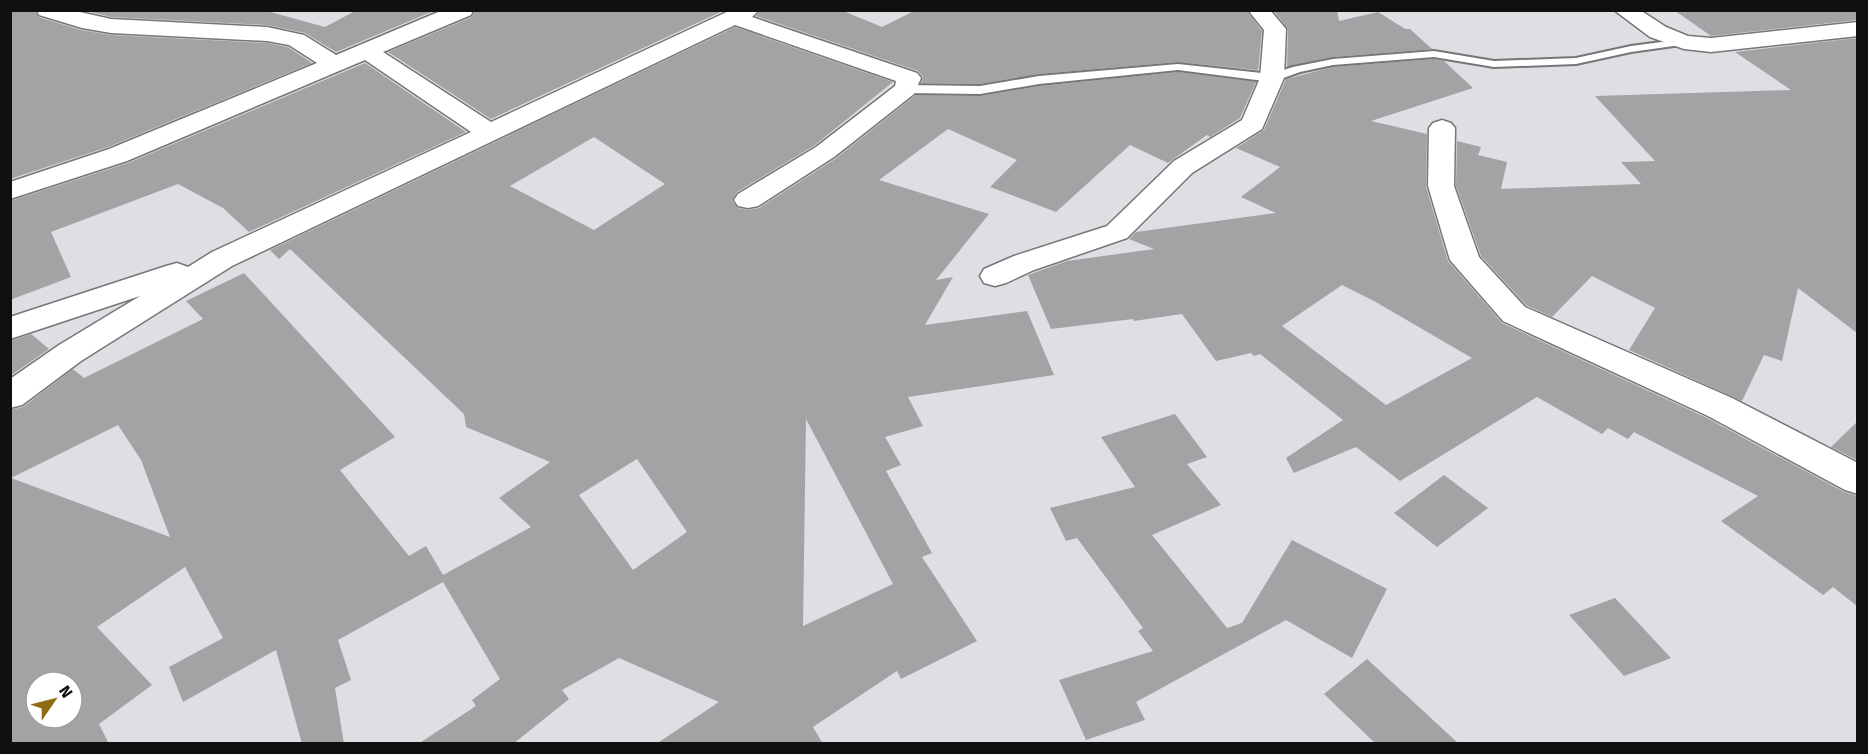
<svg xmlns="http://www.w3.org/2000/svg" width="1868" height="754" font-family="'Fira Sans',sans-serif">
  <style>
    .building { fill: #a3a3a6; fill-rule: evenodd }
    .lines { fill: none; stroke-linecap: round; stroke-linejoin: round }
    .service-casing { stroke: #767578; stroke-width: 4 }
    .minor-casing { stroke: #767578; stroke-width: 3 }
    .service { fill: #fff; fill-rule: evenodd }
    .minor { fill: #fff; fill-rule: evenodd }
  </style>
  <rect width="100%" height="100%" fill="#dfdee2"/>
  <g class="building">
    <path d="M 10,10 L 35,10 L 38,17 L 81,30 L 111,35 L 267,43 L 288,47 L 312,63 L 108,147 L 10,179 Z"/>
    <path d="M 83,10 L 263,10 L 325,27 L 357,10 L 436,10 L 336,52 L 305,33 L 267,25 L 111,17 Z"/>
    <path d="M 475,10 L 725,10 L 491,119 L 388,52 L 472,17 Z"/>
    <path d="M 761,10 L 841,10 L 882,27 L 916,10 L 1246,10 L 1262,31 L 1258,70 L 1178,62 L 1039,74 L 980,84 L 921,83 L 923,77 L 918,71 L 756,16 Z"/>
    <path d="M 1273,10 L 1337,10 L 1339,21 L 1378,12 L 1405,29 L 1410,29 L 1432,49 L 1333,57 L 1287,67 L 1288,29 Z"/>
    <path d="M 1674,10 L 1857,10 L 1857,20 L 1711,36 Z"/>
    <path d="M 735,27 L 893,82 L 815,145 L 737,192 L 732,201 L 738,208 L 748,210 L 759,208 L 835,159 L 916,95 L 980,96 L 1039,86 L 1178,72 L 1256,82 L 1240,118 L 1210,137 L 1207,135 L 1168,163 L 1130,145 L 1056,212 L 990,187 L 1017,160 L 948,129 L 879,180 L 989,214 L 936,280 L 953,277 L 925,325 L 1027,311 L 1054,375 L 908,397 L 923,426 L 885,437 L 901,465 L 886,471 L 932,553 L 922,557 L 977,641 L 901,679 L 897,671 L 813,727 L 823,744 L 656,744 L 719,702 L 619,658 L 562,690 L 569,699 L 513,744 L 418,744 L 476,706 L 472,700 L 500,679 L 443,582 L 338,640 L 351,680 L 335,688 L 344,744 L 302,744 L 276,650 L 183,702 L 169,667 L 223,638 L 185,567 L 97,627 L 152,685 L 99,724 L 109,744 L 10,744 L 10,410 L 23,407 L 73,369 L 84,378 L 203,319 L 186,301 L 244,273 L 395,437 L 340,470 L 409,556 L 426,546 L 443,575 L 531,527 L 499,498 L 550,462 L 466,427 L 464,414 L 290,249 L 279,259 L 270,250 ZM 594,137 L 665,184 L 594,230 L 510,186 ZM 806,419 L 893,584 L 803,626 ZM 118,425 L 141,460 L 170,537 L 11,478 ZM 637,459 L 687,532 L 633,570 L 579,495 ZM 36,682 L 72,682 L 72,718 L 36,718 Z"/>
    <path d="M 1857,38 L 1857,333 L 1798,288 L 1782,361 L 1764,355 L 1742,401 L 1629,350 L 1655,308 L 1592,276 L 1552,317 L 1526,305 L 1481,256 L 1456,186 L 1457,141 L 1481,147 L 1478,155 L 1507,162 L 1501,189 L 1641,184 L 1621,162 L 1655,161 L 1595,96 L 1791,90 L 1735,52 Z"/>
    <path d="M 1434,59 L 1444,61 L 1473,88 L 1371,121 L 1427,134 L 1426,187 L 1448,261 L 1502,323 L 1707,418 L 1844,492 L 1857,496 L 1857,606 L 1833,587 L 1823,595 L 1721,521 L 1758,496 L 1634,432 L 1628,439 L 1608,428 L 1602,434 L 1537,397 L 1400,481 L 1356,447 L 1294,473 L 1286,458 L 1343,420 L 1260,354 L 1254,356 L 1251,353 L 1216,361 L 1182,314 L 1134,321 L 1133,319 L 1051,329 L 1028,275 L 1067,261 L 1154,249 L 1129,239 L 1136,232 L 1276,213 L 1241,197 L 1280,167 L 1236,148 L 1264,130 L 1286,79 L 1333,67 ZM 1342,285 L 1374,301 L 1472,358 L 1386,405 L 1282,326 Z"/>
    <path d="M 365,63 L 466,132 L 249,232 L 223,208 L 178,184 L 51,232 L 71,277 L 10,300 L 10,201 L 128,163 Z"/>
    <path d="M 31,334 L 49,349 L 10,376 L 10,341 Z"/>
    <path d="M 1175,414 L 1207,457 L 1187,464 L 1221,505 L 1152,535 L 1227,628 L 1242,623 L 1292,540 L 1387,589 L 1352,658 L 1286,620 L 1136,702 L 1145,720 L 1086,740 L 1059,680 L 1153,651 L 1138,631 L 1143,628 L 1077,538 L 1066,541 L 1050,508 L 1135,487 L 1101,437 Z"/>
    <path d="M 1857,422 L 1857,460 L 1831,447 Z"/>
    <path d="M 1444,475 L 1488,508 L 1437,547 L 1394,513 Z"/>
    <path d="M 1615,598 L 1671,658 L 1624,676 L 1569,615 Z"/>
    <path d="M 1367,659 L 1459,744 L 1376,744 L 1324,694 Z"/>
  </g>
  <g class="lines">
    <defs>
      <path id="service" d="M 1684,39 L 1688,40 L 1688,44 L 1631,52 L 1576,64 L 1494,67 L 1434,57 L 1333,65 L 1300,72 L 1272,82 L 1178,70 L 1039,84 L 980,94 L 906,93 L 900,89 L 906,85 L 980,86 L 1039,76 L 1178,64 L 1271,74 L 1293,67 L 1333,59 L 1434,51 L 1494,61 L 1576,58 L 1631,46 Z"/>
      <g id="minor">
        <path d="M 37,10 L 71,10 L 111,19 L 267,27 L 304,35 L 336,55 L 443,10 L 473,10 L 471,15 L 383,52 L 491,122 L 731,10 L 759,10 L 752,17 L 917,73 L 921,78 L 914,94 L 834,157 L 758,206 L 748,208 L 738,206 L 734,200 L 738,194 L 816,147 L 895,86 L 896,81 L 735,25 L 232,266 L 81,361 L 22,405 L 10,408 L 10,379 L 59,345 L 140,296 L 10,339 L 10,317 L 166,266 L 177,263 L 188,267 L 212,252 L 471,132 L 365,60 L 127,161 L 10,199 L 10,182 L 109,149 L 317,63 L 289,45 L 267,41 L 111,33 L 82,28 L 39,15 Z"/>
        <path d="M 1248,10 L 1270,10 L 1286,29 L 1284,78 L 1262,129 L 1192,173 L 1127,238 L 1034,270 L 1006,283 L 995,286 L 984,283 L 980,276 L 984,269 L 1014,256 L 1107,226 L 1174,161 L 1242,120 L 1260,78 L 1264,30 Z"/>
        <path d="M 1614,10 L 1640,10 L 1666,27 L 1688,36 L 1711,38 L 1858,22 L 1858,36 L 1711,52 L 1684,49 L 1650,37 Z"/>
        <path d="M 1442,120 L 1451,123 L 1455,128 L 1454,186 L 1479,257 L 1525,307 L 1732,398 L 1858,463 L 1858,494 L 1845,490 L 1708,416 L 1503,321 L 1450,260 L 1428,186 L 1429,128 L 1433,123 Z"/>
      </g>
    </defs>
    <use href="#service" class="service-casing"/>
    <use href="#minor" class="minor-casing"/>
    <use href="#service" class="service"/>
    <use href="#minor" class="minor"/>
  </g>
  <rect width="1868" height="754" fill="none" stroke="#101011" stroke-width="24"/>
  <g transform="translate(54 700) rotate(55)"><circle r="28" fill="#ffffff" stroke="#9f9fa0" stroke-width="1.5"/>
  <path d="M0-4.5L10 22L0 15L-10 22Z" fill="#8f6c11"/>
  <text y="-9" font-size="16" font-weight="bold" text-anchor="middle" fill="#101011">N</text>
  </g>
</svg>
